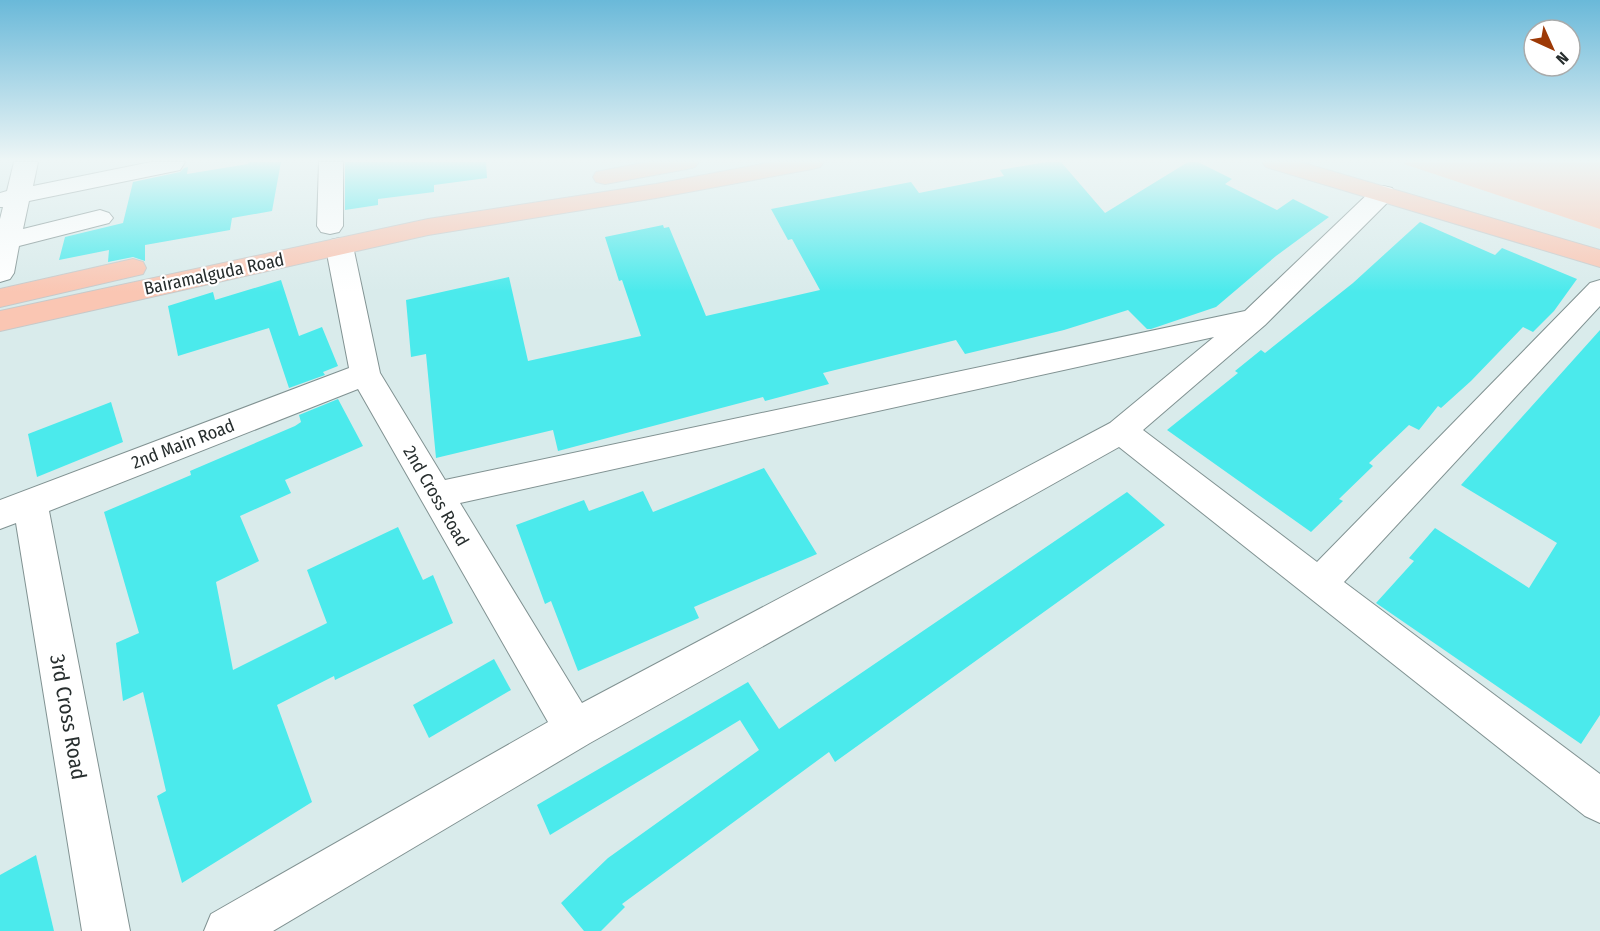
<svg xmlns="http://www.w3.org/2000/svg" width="1600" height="931" font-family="'Fira Sans Condensed',sans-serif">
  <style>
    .green { fill: #fcc9b6 }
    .building { fill: #4beaec }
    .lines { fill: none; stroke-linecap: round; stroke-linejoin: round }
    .street-casing { stroke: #819292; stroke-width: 2 }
    .primary-casing { stroke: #c7c9c9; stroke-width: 2 }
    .street { fill: #fff; fill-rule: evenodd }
    .primary { fill: #fac6b3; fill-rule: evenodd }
    .labels { text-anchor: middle; stroke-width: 4.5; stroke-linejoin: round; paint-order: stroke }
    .street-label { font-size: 18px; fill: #272e2e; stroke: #fff }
    .near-street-label { font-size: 21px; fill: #272e2e; stroke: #fff }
  </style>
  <rect width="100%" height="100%" fill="#d9ebeb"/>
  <path class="green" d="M 1406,162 L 1600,162 L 1600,229 L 1404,164 Z"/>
  <g class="building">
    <path d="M 249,162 L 281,162 L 272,211 L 232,218 L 230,230 L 145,245 L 145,261 L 133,257 L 108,262 L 109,250 L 59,260 L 65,237 L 123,223 L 133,182 L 180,172 L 184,168 L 188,167 L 187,174 L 248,164 Z"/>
    <path d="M 345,162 L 486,162 L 487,178 L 434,185 L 434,192 L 378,199 L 378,205 L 345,210 Z"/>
    <path d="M 1046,162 L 1061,162 L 1105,213 L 1188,162 L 1198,162 L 1232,179 L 1225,184 L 1277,210 L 1293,199 L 1329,217 L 1276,256 L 1216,307 L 1151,329 L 1147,329 L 1128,310 L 1064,330 L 965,354 L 956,340 L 823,373 L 829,384 L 765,401 L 763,397 L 558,451 L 553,430 L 436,458 L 426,354 L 411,357 L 406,300 L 509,277 L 528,361 L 641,336 L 622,280 L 619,281 L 605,237 L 663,225 L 664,228 L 669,227 L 706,316 L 820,290 L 792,239 L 788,240 L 771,209 L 911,182 L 919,193 L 1004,176 L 1000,170 Z"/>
    <path d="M 1420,222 L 1495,255 L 1502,248 L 1577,279 L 1554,311 L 1533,332 L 1523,327 L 1471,381 L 1441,408 L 1438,406 L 1419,430 L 1409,425 L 1369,463 L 1373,466 L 1339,499 L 1343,501 L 1311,532 L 1167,430 L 1238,373 L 1235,371 L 1261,350 L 1265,353 L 1353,283 Z"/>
    <path d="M 281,280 L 299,336 L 322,327 L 338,366 L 323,372 L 325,375 L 289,388 L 269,328 L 178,356 L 168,306 L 213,292 L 215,300 Z"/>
    <path d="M 1600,330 L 1600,715 L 1581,744 L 1376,603 L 1414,561 L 1409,558 L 1435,528 L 1529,588 L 1557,543 L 1461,485 Z"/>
    <path d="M 338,399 L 363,446 L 285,480 L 291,493 L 240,516 L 259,561 L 216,582 L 233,670 L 327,623 L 307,570 L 398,527 L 423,580 L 433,575 L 453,623 L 335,680 L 334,676 L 277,705 L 312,802 L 182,883 L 157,796 L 166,791 L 143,692 L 123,701 L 116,643 L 139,633 L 104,512 L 191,475 L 190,471 L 295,426 L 301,422 L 299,415 Z"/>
    <path d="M 111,402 L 123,442 L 37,477 L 28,434 Z"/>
    <path d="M 764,468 L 817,554 L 694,607 L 699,618 L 578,671 L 551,601 L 545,604 L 516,525 L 584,500 L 589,511 L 643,491 L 653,512 Z"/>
    <path d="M 1127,492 L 1165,525 L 835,762 L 829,752 L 622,904 L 625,907 L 601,931 L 584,931 L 561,903 L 608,858 L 759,750 L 740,720 L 550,835 L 537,805 L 748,682 L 779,729 Z"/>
    <path d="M 494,659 L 511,690 L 429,738 L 413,705 Z"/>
    <path d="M 36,855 L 54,931 L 0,931 L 0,875 Z"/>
  </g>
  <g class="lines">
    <defs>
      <g id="street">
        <path d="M 14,162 L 38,162 L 33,186 L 151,162 L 185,162 L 180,170 L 29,201 L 23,229 L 100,210 L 109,213 L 113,218 L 109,223 L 19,246 L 14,273 L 10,279 L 0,282 L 0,219 L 3,207 L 0,207 L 0,193 L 7,191 Z"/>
        <path d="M 319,162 L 343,162 L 343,226 L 339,232 L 330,234 L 321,232 L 317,226 Z"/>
        <path d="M 1383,186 L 1392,188 L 1395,193 L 1392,198 L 1265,325 L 1143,430 L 1317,562 L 1590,283 L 1600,280 L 1600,306 L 1344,582 L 1600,774 L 1600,823 L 1585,816 L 1119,447 L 590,743 L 273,931 L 204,931 L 211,914 L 548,722 L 358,389 L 49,511 L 130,931 L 82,931 L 16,523 L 0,529 L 0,500 L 349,368 L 328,259 L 327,246 L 331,240 L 340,238 L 349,240 L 353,246 L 380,373 L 445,480 L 1245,311 L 1374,188 ZM 1214,337 L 1110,423 L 582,703 L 460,503 Z"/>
      </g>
      <g id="primary">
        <path d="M 648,162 L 699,162 L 695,167 L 687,169 L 605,184 L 596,182 L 593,177 L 596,172 Z"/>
        <path d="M 773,162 L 824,162 L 820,167 L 812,169 L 656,198 L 428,235 L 0,331 L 0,311 L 428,219 L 656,184 Z"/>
        <path d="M 1262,162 L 1300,162 L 1600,250 L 1600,267 L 1266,167 Z"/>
        <path d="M 133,259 L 143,262 L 146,268 L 143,274 L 0,307 L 0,289 Z"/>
      </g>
    </defs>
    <use href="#street" class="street-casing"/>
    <use href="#primary" class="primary-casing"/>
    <use href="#street" class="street"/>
    <use href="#primary" class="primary"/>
  </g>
  <linearGradient id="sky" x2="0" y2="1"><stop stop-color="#6ab9d9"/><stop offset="0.55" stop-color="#eef6f6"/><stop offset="1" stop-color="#eef6f6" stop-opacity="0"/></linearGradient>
  <rect width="1600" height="292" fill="url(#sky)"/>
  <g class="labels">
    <g class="street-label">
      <text transform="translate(214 274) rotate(-12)" y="6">Bairamalguda Road</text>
      <text transform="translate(183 444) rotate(-21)" y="6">2nd Main Road</text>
      <text transform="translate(436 496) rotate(60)" y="6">2nd Cross Road</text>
    </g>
    <g class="near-street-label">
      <text transform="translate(68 717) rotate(80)" y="7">3rd Cross Road</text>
    </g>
  </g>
  <g transform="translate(1552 48) rotate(135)"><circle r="28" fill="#ffffff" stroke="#a9abab" stroke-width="1.5"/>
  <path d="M0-4.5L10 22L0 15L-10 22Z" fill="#9d3906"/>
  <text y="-9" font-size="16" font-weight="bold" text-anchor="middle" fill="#272e2e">N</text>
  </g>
</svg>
